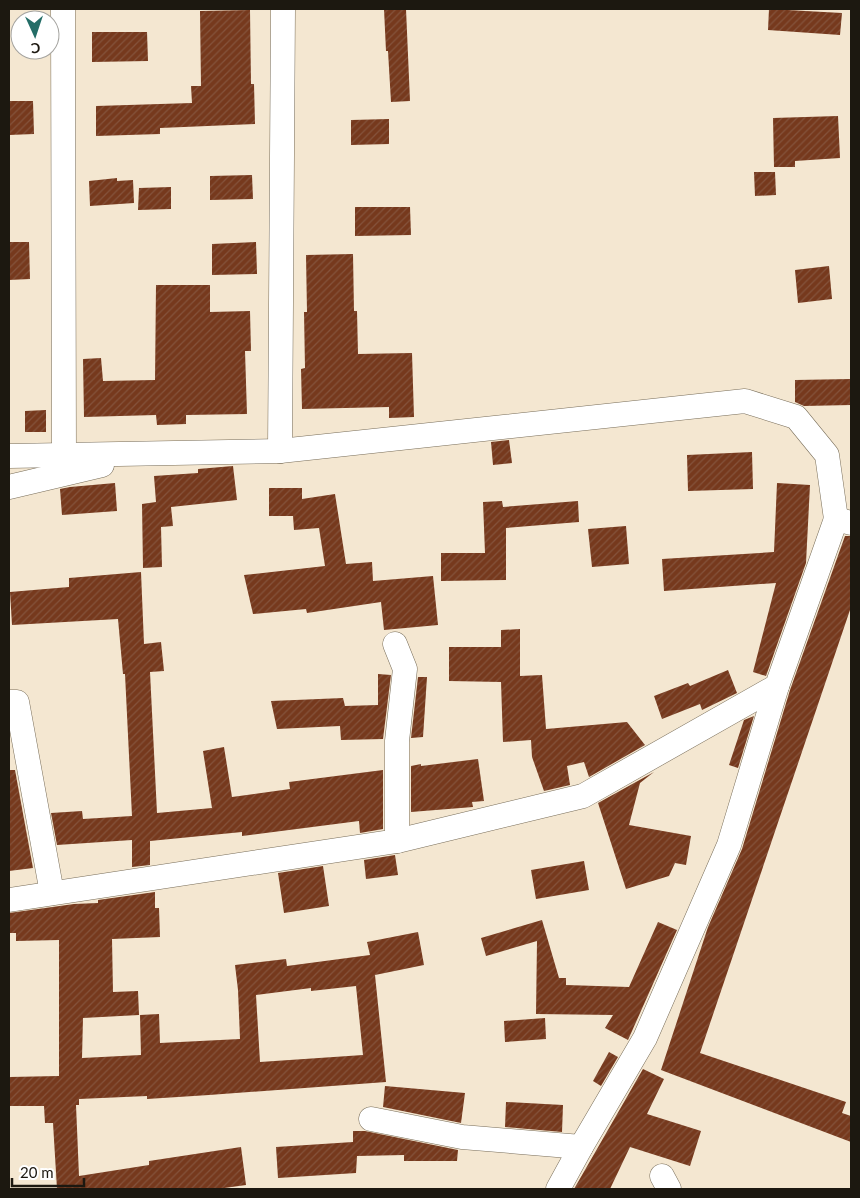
<svg xmlns="http://www.w3.org/2000/svg" width="860" height="1198" font-family="Lato,sans-serif">
  <style>
    .building { fill: url(#building-hatch); fill-rule: evenodd }
    .lines { fill: none; stroke-linecap: round; stroke-linejoin: round }
    .minor-casing { stroke: #786d59; stroke-width: 25 }
    .minor { stroke: #fff; stroke-width: 24 }
  </style>
  <defs>
    <pattern id="building-hatch" width="6" height="6" patternUnits="userSpaceOnUse" patternTransform="scale(1.25)"><rect width="6" height="6" fill="#76391d"/><path d="M-1 1l2-2M0 6l6-6M5 7l2-2" fill="none" stroke="#84533c"/></pattern>
  </defs>
  <rect width="100%" height="100%" fill="#f4e7d1"/>
  <g class="building">
    <path d="M 384,9 L 406,9 L 410,101 L 391,102 L 388,51 L 386,51 Z"/>
    <path d="M 769,9 L 842,13 L 840,35 L 768,30 Z"/>
    <path d="M 250,10 L 251,84 L 254,84 L 255,124 L 160,128 L 160,134 L 96,136 L 96,106 L 192,103 L 191,86 L 201,86 L 200,11 Z"/>
    <path d="M 92,32 L 147,32 L 148,61 L 92,62 Z"/>
    <path d="M 9,101 L 33,101 L 34,134 L 9,135 Z"/>
    <path d="M 838,116 L 840,158 L 795,161 L 795,167 L 774,167 L 773,118 Z"/>
    <path d="M 389,119 L 389,144 L 351,145 L 351,120 Z"/>
    <path d="M 754,172 L 775,172 L 776,195 L 755,196 Z"/>
    <path d="M 252,175 L 253,199 L 210,200 L 210,176 Z"/>
    <path d="M 117,178 L 117,181 L 133,180 L 134,203 L 90,206 L 89,181 Z"/>
    <path d="M 171,187 L 171,209 L 138,210 L 139,188 Z"/>
    <path d="M 355,207 L 410,207 L 411,235 L 355,236 Z"/>
    <path d="M 9,242 L 29,242 L 30,279 L 9,280 Z"/>
    <path d="M 256,242 L 257,274 L 212,275 L 212,244 Z"/>
    <path d="M 353,254 L 354,311 L 357,311 L 358,354 L 412,353 L 414,417 L 389,418 L 389,407 L 302,409 L 301,369 L 305,368 L 304,312 L 307,312 L 306,255 Z"/>
    <path d="M 829,266 L 832,299 L 798,303 L 795,270 Z"/>
    <path d="M 156,285 L 210,285 L 210,312 L 250,311 L 251,351 L 245,351 L 247,414 L 186,415 L 186,424 L 157,425 L 156,415 L 84,417 L 83,359 L 101,358 L 103,381 L 155,380 Z"/>
    <path d="M 851,379 L 851,405 L 804,406 L 795,402 L 795,380 Z"/>
    <path d="M 46,410 L 46,432 L 25,432 L 25,411 Z"/>
    <path d="M 509,440 L 512,463 L 493,465 L 491,442 Z"/>
    <path d="M 752,452 L 753,489 L 688,491 L 687,455 Z"/>
    <path d="M 233,466 L 237,500 L 171,507 L 173,526 L 161,527 L 162,567 L 143,568 L 142,504 L 156,502 L 154,476 L 198,473 L 198,469 Z"/>
    <path d="M 115,483 L 117,511 L 62,515 L 60,489 L 70,487 Z"/>
    <path d="M 777,483 L 810,485 L 806,563 L 766,676 L 753,672 L 776,583 L 664,591 L 662,559 L 774,552 Z"/>
    <path d="M 269,488 L 302,488 L 302,499 L 335,494 L 346,564 L 372,562 L 373,581 L 433,576 L 438,625 L 384,630 L 381,602 L 307,613 L 306,609 L 253,614 L 244,575 L 325,566 L 319,528 L 294,530 L 293,516 L 269,516 Z"/>
    <path d="M 502,501 L 503,507 L 578,501 L 579,522 L 506,528 L 506,580 L 441,581 L 441,553 L 485,553 L 483,502 Z"/>
    <path d="M 626,526 L 629,564 L 592,567 L 588,529 Z"/>
    <path d="M 845,536 L 851,536 L 851,607 L 700,1053 L 846,1102 L 842,1113 L 851,1116 L 851,1142 L 661,1070 L 708,927 L 742,849 L 790,690 Z"/>
    <path d="M 141,572 L 144,644 L 161,642 L 164,671 L 150,672 L 157,813 L 212,808 L 203,751 L 224,747 L 232,797 L 290,789 L 289,782 L 383,770 L 383,829 L 360,833 L 359,821 L 242,836 L 242,832 L 150,841 L 150,865 L 132,867 L 132,840 L 57,845 L 51,813 L 82,811 L 83,819 L 132,816 L 125,674 L 123,674 L 118,619 L 12,625 L 10,592 L 69,587 L 69,578 Z"/>
    <path d="M 520,629 L 520,676 L 542,675 L 546,729 L 627,722 L 645,745 L 589,777 L 584,762 L 567,766 L 570,785 L 544,791 L 532,757 L 531,740 L 503,742 L 501,682 L 449,681 L 449,647 L 501,647 L 501,630 Z"/>
    <path d="M 728,670 L 737,693 L 702,710 L 700,704 L 662,719 L 654,696 L 688,683 L 690,686 Z"/>
    <path d="M 378,674 L 391,675 L 383,739 L 341,740 L 340,726 L 277,729 L 271,701 L 343,698 L 345,706 L 378,705 Z"/>
    <path d="M 418,677 L 427,677 L 423,737 L 411,738 Z"/>
    <path d="M 754,716 L 738,768 L 729,765 L 744,720 Z"/>
    <path d="M 478,759 L 484,801 L 472,802 L 473,807 L 411,812 L 411,766 L 421,764 L 421,766 Z"/>
    <path d="M 9,770 L 15,770 L 33,868 L 9,871 Z"/>
    <path d="M 654,772 L 640,783 L 629,825 L 691,836 L 686,865 L 675,863 L 669,876 L 626,889 L 598,803 Z"/>
    <path d="M 395,855 L 398,875 L 366,879 L 364,860 Z"/>
    <path d="M 584,861 L 589,890 L 536,899 L 531,870 Z"/>
    <path d="M 323,866 L 329,906 L 284,913 L 278,873 Z"/>
    <path d="M 155,892 L 155,908 L 159,908 L 160,937 L 112,939 L 113,992 L 138,991 L 139,1015 L 83,1018 L 82,1058 L 141,1055 L 140,1015 L 159,1014 L 160,1043 L 240,1039 L 238,990 L 235,965 L 286,959 L 287,966 L 370,955 L 367,942 L 418,932 L 424,965 L 375,975 L 386,1082 L 209,1095 L 147,1099 L 147,1096 L 79,1099 L 79,1105 L 76,1105 L 79,1176 L 149,1165 L 149,1161 L 241,1147 L 246,1185 L 217,1189 L 57,1189 L 53,1123 L 45,1123 L 44,1106 L 9,1106 L 9,1077 L 59,1076 L 59,940 L 16,941 L 16,933 L 9,933 L 9,913 L 74,904 L 98,903 L 98,900 ZM 356,986 L 363,1055 L 260,1062 L 256,995 L 311,988 L 311,991 Z"/>
    <path d="M 542,920 L 559,978 L 566,978 L 566,985 L 629,987 L 658,922 L 677,930 L 628,1040 L 605,1028 L 613,1015 L 536,1014 L 537,941 L 486,956 L 481,938 Z"/>
    <path d="M 545,1018 L 546,1039 L 505,1042 L 504,1021 Z"/>
    <path d="M 609,1052 L 618,1057 L 601,1086 L 593,1081 Z"/>
    <path d="M 643,1069 L 664,1079 L 647,1114 L 701,1131 L 690,1166 L 630,1147 L 610,1189 L 574,1189 Z"/>
    <path d="M 385,1086 L 465,1093 L 461,1123 L 383,1107 Z"/>
    <path d="M 506,1102 L 563,1105 L 562,1132 L 505,1127 Z"/>
    <path d="M 353,1131 L 365,1131 L 458,1150 L 457,1161 L 404,1161 L 404,1155 L 357,1156 L 356,1173 L 278,1178 L 276,1147 L 353,1142 Z"/>
  </g>
  <g class="lines">
    <defs>
      <g id="minor">
        <path d="M 63,9 L 64,456"/>
        <path d="M 280,451 L 283,9"/>
        <path d="M 9,456 L 280,451 L 745,401 L 796,417 L 827,455 L 836,519"/>
        <path d="M 9,487 L 102,465"/>
        <path d="M 395,644 L 405,669 L 397,741 L 397,841"/>
        <path d="M 9,702 L 17,702 L 52,893"/>
        <path d="M 9,900 L 397,841 L 583,796 L 777,686 L 836,519 L 851,523"/>
        <path d="M 371,1119 L 462,1137 L 581,1147 L 645,1038 L 729,845 L 777,686"/>
        <path d="M 662,1176 L 669,1189"/>
        <path d="M 558,1189 L 581,1147"/>
      </g>
    </defs>
    <use href="#minor" class="minor-casing"/>
    <use href="#minor" class="minor"/>
  </g>
  <rect width="860" height="1198" fill="none" stroke="#1c1810" stroke-width="20"/>
  <g transform="translate(35 35) rotate(177)"><circle r="24" fill="#ffffff" stroke="#a4a39f"/>
  <path d="M0-4L9 19L0 12L-9 19Z" fill="#246d67"/>
  <text y="-8" font-size="14" font-weight="bold" text-anchor="middle" fill="#1c1810">С</text>
  </g>
  <path d="M12 1178v8h72v-8" fill="none" stroke="#1c1810" stroke-width="2.5"/>
  <text x="20" y="1178" font-size="15" fill="#1c1810" stroke="#ffffff" stroke-width="4" paint-order="stroke">20 m</text>
</svg>
